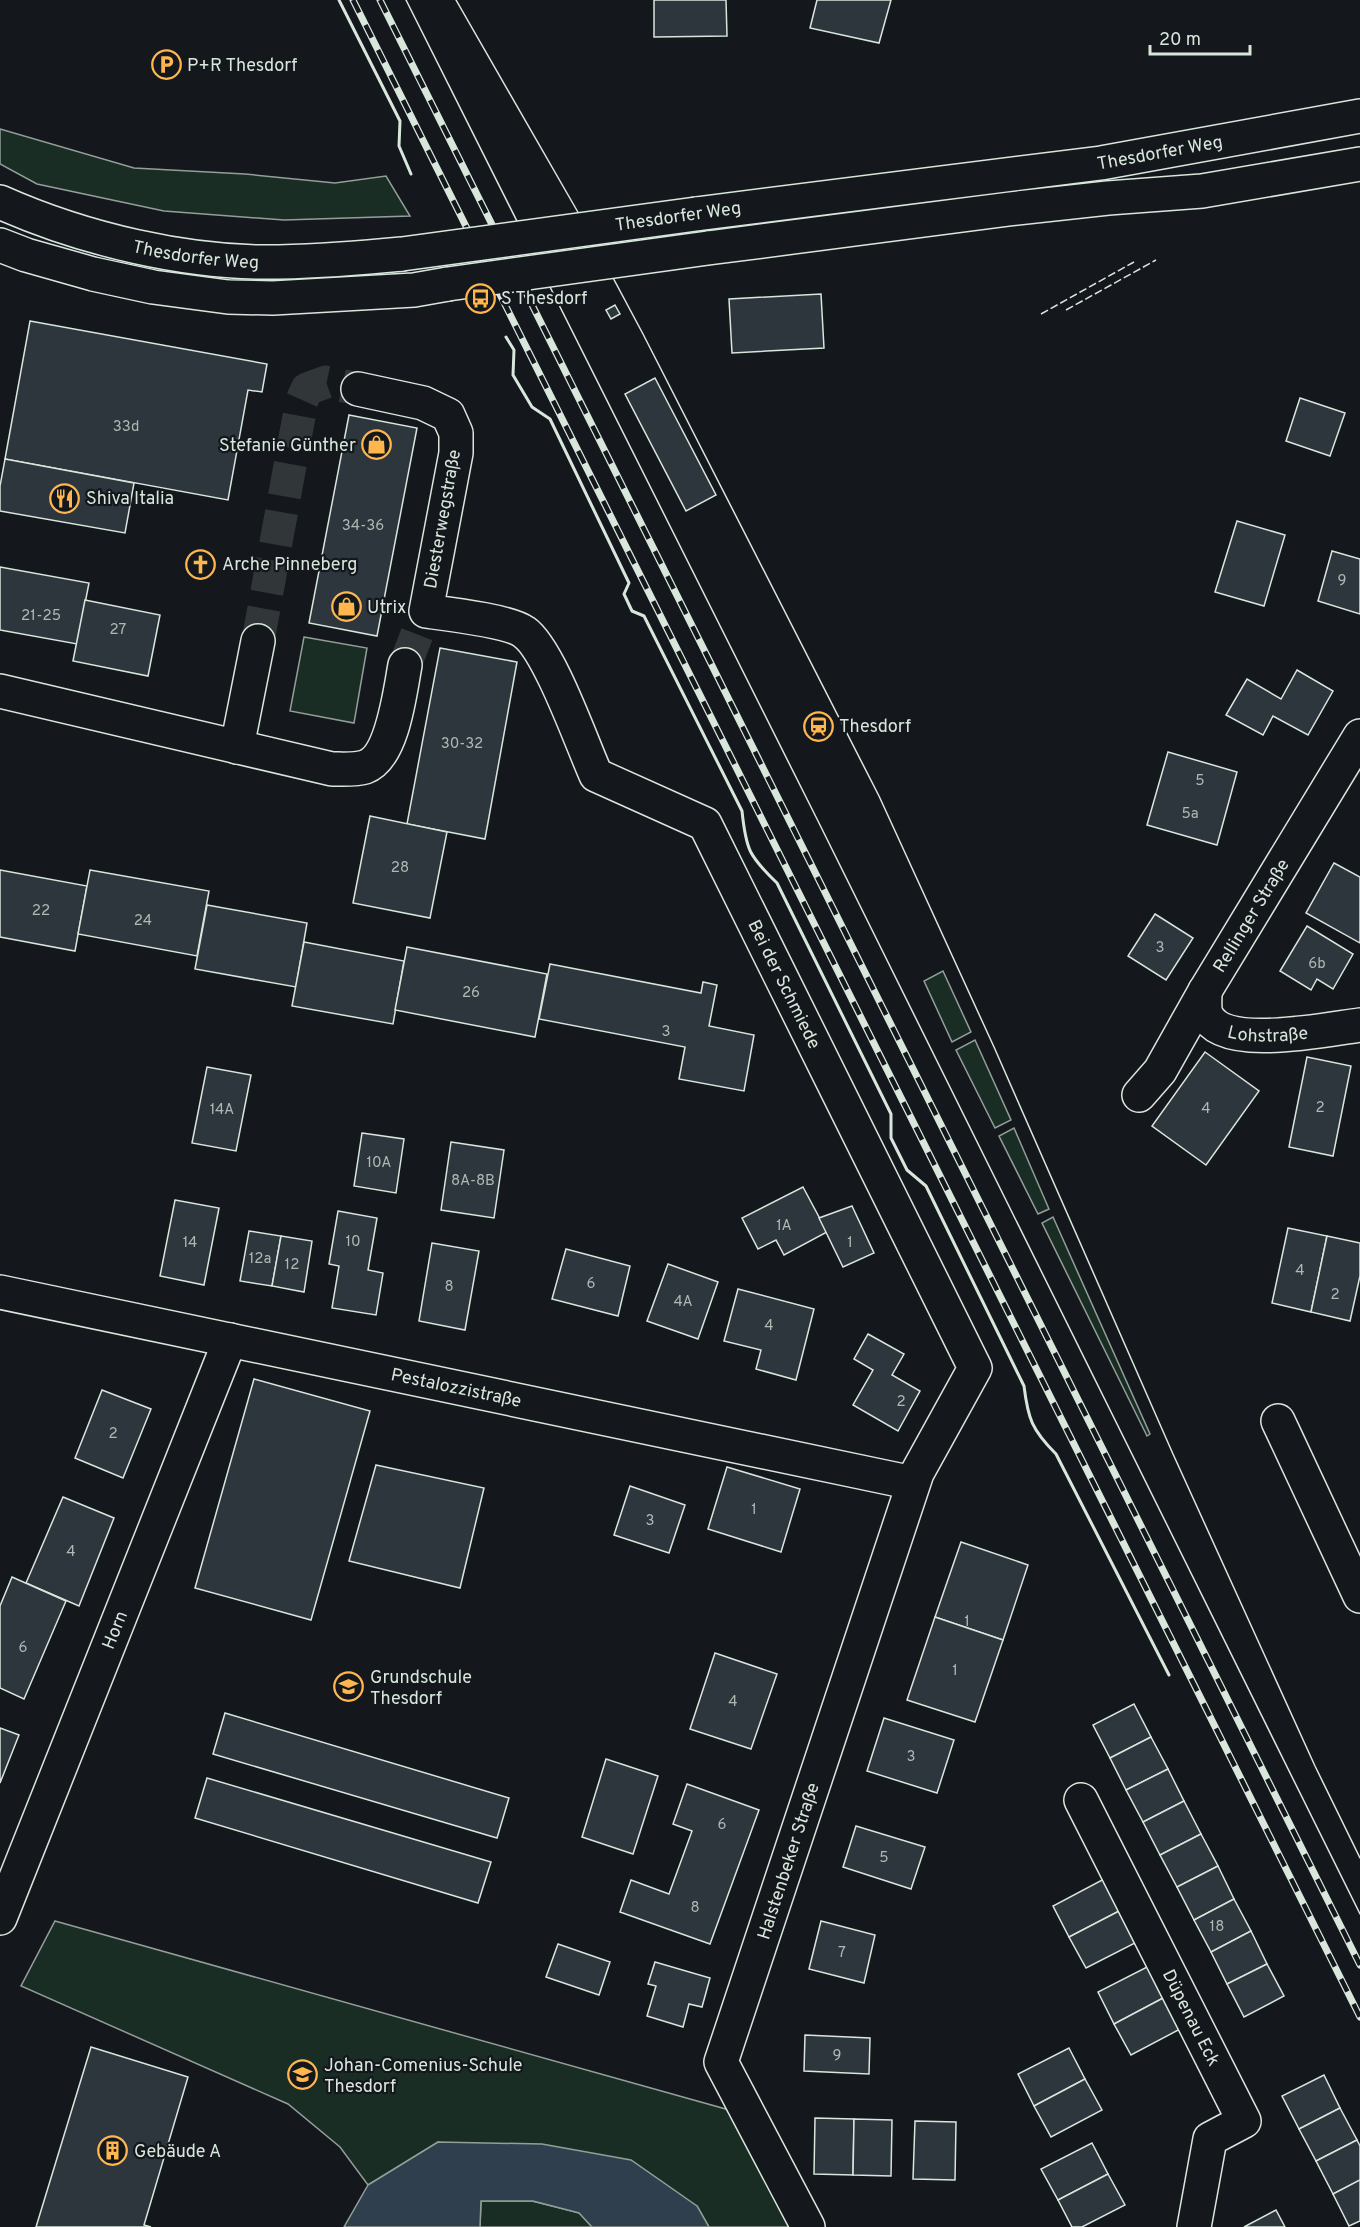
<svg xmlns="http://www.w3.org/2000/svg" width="1360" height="2227" font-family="Overpass,sans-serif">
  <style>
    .green { fill: #1a2d24; stroke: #939e99; stroke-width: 1.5 }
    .water { fill: #2f3f4d; stroke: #939e99; stroke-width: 1.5 }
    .building { fill: #2c363c; stroke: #d8e6dc; stroke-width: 1.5 }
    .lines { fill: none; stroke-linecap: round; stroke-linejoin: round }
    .minor-tunnel { stroke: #313739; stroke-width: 33; stroke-dasharray: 33 16; stroke-linecap: butt }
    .minor-casing { stroke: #d8e6dc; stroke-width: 36 }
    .minor { stroke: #14181c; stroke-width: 33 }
    .tram { stroke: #d8e6dc; stroke-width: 1.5 }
    .rail-casing { stroke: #d8e6dc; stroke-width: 7 }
    .rail { stroke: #14181c; stroke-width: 4.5; stroke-dasharray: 14; stroke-linecap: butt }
    .minor-bridge-casing { stroke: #d8e6dc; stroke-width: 36; stroke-linecap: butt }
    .minor-bridge { stroke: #14181c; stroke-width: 33 }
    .fence { stroke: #d8e6dc; stroke-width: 1.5; stroke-dasharray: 8 3; stroke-linecap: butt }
    .wall { stroke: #d8e6dc; stroke-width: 3 }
    .labels { text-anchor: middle; stroke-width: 4.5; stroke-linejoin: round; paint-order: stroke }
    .number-label { font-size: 15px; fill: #adbab4 }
    .poi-label { font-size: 18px; fill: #d8e6dc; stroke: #14181c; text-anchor: start }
    .street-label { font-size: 18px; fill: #d8e6dc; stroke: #14181c }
  </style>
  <rect width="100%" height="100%" fill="#14181c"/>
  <g class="green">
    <path d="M 0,129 L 134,168 L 245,174 L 335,183 L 386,176 L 410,216 L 284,220 L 164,211 L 37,184 L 0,164 Z"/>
    <path d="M 304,637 L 367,648 L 354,723 L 290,711 Z"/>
    <path d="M 943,971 L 971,1032 L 952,1042 L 924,981 Z"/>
    <path d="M 975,1040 L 1011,1120 L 995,1128 L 956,1050 Z"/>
    <path d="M 1014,1128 L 1049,1209 L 1038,1214 L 999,1136 Z"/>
    <path d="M 1053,1217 L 1150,1434 L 1147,1436 L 1042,1223 Z"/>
    <path d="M 55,1921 L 747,2115 L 808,2227 L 709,2227 L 697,2206 L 438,2142 L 368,2185 L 340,2147 L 288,2104 L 21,1986 Z"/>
    <path d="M 481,2201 L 532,2201 L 580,2213 L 592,2227 L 480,2227 Z"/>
  </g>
  <path class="water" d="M 438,2142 L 542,2144 L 631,2160 L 697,2206 L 709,2227 L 592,2227 L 579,2213 L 533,2201 L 481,2201 L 480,2227 L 344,2227 L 368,2185 Z"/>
  <g class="building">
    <path d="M 654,0 L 726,0 L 727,36 L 654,37 Z"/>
    <path d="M 817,0 L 891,0 L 879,43 L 810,28 Z"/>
    <path d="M 821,294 L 824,348 L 732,353 L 729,299 Z"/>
    <path d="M 615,305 L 620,314 L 611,319 L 606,310 Z"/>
    <path d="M 30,321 L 267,364 L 262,392 L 248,390 L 228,500 L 5,459 Z"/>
    <path d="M 655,378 L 716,495 L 686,511 L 625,394 Z"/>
    <path d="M 1300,398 L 1345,413 L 1330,456 L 1286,441 Z"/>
    <path d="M 349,415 L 417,428 L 377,636 L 309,623 Z"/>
    <path d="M 5,459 L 134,483 L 125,533 L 0,511 L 0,486 Z"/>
    <path d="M 1237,521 L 1285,535 L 1264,606 L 1215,592 Z"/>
    <path d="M 1332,551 L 1360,559 L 1360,614 L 1318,601 Z"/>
    <path d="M 0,567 L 89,583 L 77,644 L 0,630 Z"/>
    <path d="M 85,600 L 160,615 L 148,676 L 73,661 Z"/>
    <path d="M 440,648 L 517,662 L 485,839 L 407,824 Z"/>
    <path d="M 1297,670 L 1333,691 L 1308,735 L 1273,716 L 1263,735 L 1226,715 L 1247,679 L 1281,699 Z"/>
    <path d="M 1168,752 L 1237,772 L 1217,845 L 1147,825 Z"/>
    <path d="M 370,816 L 447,832 L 430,918 L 353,903 Z"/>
    <path d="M 1334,863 L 1360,877 L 1360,943 L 1306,913 Z"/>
    <path d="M 0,870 L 87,886 L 75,951 L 0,937 Z"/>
    <path d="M 90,870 L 209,891 L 197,956 L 78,934 Z"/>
    <path d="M 207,905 L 307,923 L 296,987 L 195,969 Z"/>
    <path d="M 1155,914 L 1193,938 L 1166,980 L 1128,956 Z"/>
    <path d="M 1307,926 L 1353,954 L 1333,989 L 1317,979 L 1311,990 L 1280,971 Z"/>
    <path d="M 304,942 L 404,961 L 393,1024 L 292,1006 Z"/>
    <path d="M 407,947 L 547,974 L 535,1037 L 395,1010 Z"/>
    <path d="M 550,964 L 701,993 L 703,982 L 717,985 L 709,1026 L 754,1035 L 744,1091 L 679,1079 L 685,1047 L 539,1019 Z"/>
    <path d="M 1205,1052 L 1259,1091 L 1206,1165 L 1152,1126 Z"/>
    <path d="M 1307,1057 L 1351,1066 L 1333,1156 L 1289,1147 Z"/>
    <path d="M 207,1067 L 251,1075 L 236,1151 L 192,1143 Z"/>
    <path d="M 362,1133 L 404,1139 L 396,1193 L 354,1186 Z"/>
    <path d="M 451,1142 L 504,1150 L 494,1218 L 441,1210 Z"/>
    <path d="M 803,1187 L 827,1232 L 784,1255 L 776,1240 L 758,1249 L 742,1218 Z"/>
    <path d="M 175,1200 L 219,1208 L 204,1285 L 160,1276 Z"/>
    <path d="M 852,1206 L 874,1253 L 843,1267 L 819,1218 Z"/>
    <path d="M 338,1211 L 377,1218 L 368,1270 L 383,1273 L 376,1315 L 332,1308 L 339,1266 L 329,1264 Z"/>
    <path d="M 1288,1228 L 1327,1236 L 1311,1312 L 1272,1303 Z"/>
    <path d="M 249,1231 L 281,1236 L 272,1286 L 240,1281 Z"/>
    <path d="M 281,1236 L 312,1241 L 304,1292 L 272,1286 Z"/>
    <path d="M 1327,1236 L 1360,1243 L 1360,1276 L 1350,1321 L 1311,1312 Z"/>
    <path d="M 432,1243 L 479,1251 L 465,1330 L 419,1321 Z"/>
    <path d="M 566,1249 L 630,1266 L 618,1316 L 552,1299 Z"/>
    <path d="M 668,1264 L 718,1282 L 698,1339 L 647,1321 Z"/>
    <path d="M 738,1289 L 814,1309 L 796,1380 L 756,1369 L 761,1350 L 724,1341 Z"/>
    <path d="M 868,1334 L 904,1354 L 892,1375 L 920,1391 L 898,1431 L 853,1405 L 873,1370 L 854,1359 Z"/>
    <path d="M 254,1379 L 370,1411 L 311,1620 L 195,1588 Z"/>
    <path d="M 102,1390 L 151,1409 L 123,1478 L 75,1458 Z"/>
    <path d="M 376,1465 L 484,1488 L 460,1588 L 349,1561 Z"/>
    <path d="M 727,1467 L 800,1489 L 781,1552 L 708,1529 Z"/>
    <path d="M 630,1486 L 685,1505 L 669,1553 L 614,1535 Z"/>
    <path d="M 63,1497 L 114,1518 L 79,1606 L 26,1583 Z"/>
    <path d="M 961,1542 L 1028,1565 L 1003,1640 L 935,1617 Z"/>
    <path d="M 12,1577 L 66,1601 L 24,1699 L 0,1688 L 0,1606 Z"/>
    <path d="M 935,1617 L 1003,1640 L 975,1722 L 907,1700 Z"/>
    <path d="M 715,1653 L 777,1674 L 751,1749 L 690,1729 Z"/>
    <path d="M 1134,1704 L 1151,1737 L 1110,1758 L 1093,1725 Z"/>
    <path d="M 225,1713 L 509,1798 L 497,1838 L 213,1754 Z"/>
    <path d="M 884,1718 L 954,1740 L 937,1793 L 867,1771 Z"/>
    <path d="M 0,1728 L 19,1735 L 0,1783 Z"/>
    <path d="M 1151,1737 L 1168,1769 L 1126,1790 L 1110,1758 Z"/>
    <path d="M 606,1759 L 658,1776 L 633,1854 L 582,1837 Z"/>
    <path d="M 1168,1769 L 1184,1801 L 1143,1822 L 1126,1790 Z"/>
    <path d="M 207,1778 L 491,1862 L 478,1903 L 195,1818 Z"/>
    <path d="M 687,1784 L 759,1810 L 710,1944 L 620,1912 L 631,1880 L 669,1894 L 692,1831 L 673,1824 Z"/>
    <path d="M 1184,1801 L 1201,1834 L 1160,1855 L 1143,1822 Z"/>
    <path d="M 856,1826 L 925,1847 L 911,1889 L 843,1867 Z"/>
    <path d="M 1201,1834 L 1218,1866 L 1177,1887 L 1160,1855 Z"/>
    <path d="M 1218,1866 L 1234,1899 L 1194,1920 L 1177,1887 Z"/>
    <path d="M 1104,1879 L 1121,1910 L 1069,1937 L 1053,1906 Z"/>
    <path d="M 1234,1899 L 1251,1931 L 1211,1952 L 1194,1920 Z"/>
    <path d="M 1121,1910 L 1137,1942 L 1086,1968 L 1069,1937 Z"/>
    <path d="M 821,1921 L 875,1935 L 864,1983 L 809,1969 Z"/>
    <path d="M 1251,1931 L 1267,1964 L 1227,1984 L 1211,1952 Z"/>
    <path d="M 558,1944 L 610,1962 L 599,1995 L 546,1977 Z"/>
    <path d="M 655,1962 L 710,1978 L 702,2007 L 689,2004 L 683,2027 L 647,2016 L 656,1986 L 648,1984 Z"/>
    <path d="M 1267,1964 L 1284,1996 L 1244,2017 L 1227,1984 Z"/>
    <path d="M 1149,1966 L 1165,1997 L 1114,2024 L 1098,1992 Z"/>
    <path d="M 1165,1997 L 1182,2028 L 1131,2055 L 1114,2024 Z"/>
    <path d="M 805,2035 L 870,2038 L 869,2074 L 804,2071 Z"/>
    <path d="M 91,2047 L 188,2077 L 144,2225 L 151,2227 L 36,2227 Z"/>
    <path d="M 1069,2048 L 1085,2079 L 1034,2106 L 1018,2074 Z"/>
    <path d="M 1324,2075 L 1340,2108 L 1299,2129 L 1282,2096 Z"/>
    <path d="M 1085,2079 L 1102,2110 L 1051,2137 L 1034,2106 Z"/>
    <path d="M 1340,2108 L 1357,2140 L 1316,2161 L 1299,2129 Z"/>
    <path d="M 815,2118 L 854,2119 L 853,2175 L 814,2174 Z"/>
    <path d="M 854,2119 L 892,2120 L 891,2176 L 853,2175 Z"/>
    <path d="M 915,2121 L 956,2122 L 955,2180 L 913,2179 Z"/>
    <path d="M 1357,2140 L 1360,2146 L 1360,2180 L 1333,2194 L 1316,2161 Z"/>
    <path d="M 1092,2143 L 1108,2174 L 1058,2200 L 1041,2169 Z"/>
    <path d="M 1108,2174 L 1125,2205 L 1082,2227 L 1072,2227 L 1058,2200 Z"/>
    <path d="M 1360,2180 L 1360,2221 L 1349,2226 L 1333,2194 Z"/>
    <path d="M 1276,2210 L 1285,2227 L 1244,2227 Z"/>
  </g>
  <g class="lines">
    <g class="minor-tunnel">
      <path d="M 258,641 L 302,400 L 307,389 L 326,382 L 358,389"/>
      <path d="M 405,665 L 426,611"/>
    </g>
    <defs>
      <g id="minor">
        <path id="s1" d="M 0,202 C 83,239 187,264 279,262 C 320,261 361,258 402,254"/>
        <path id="s2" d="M 696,214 L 1101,163 L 1360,116"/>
        <path d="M 0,245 L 26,255 L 93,274 L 153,287 L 228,297 L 273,298 L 414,290 L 448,284"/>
        <path d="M 708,248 L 1009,209 L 1108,198 L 1202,191 L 1360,164"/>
        <path id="s3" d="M 358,389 L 423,403 L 448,415 L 456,433 L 456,453 L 426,611 C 448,614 509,621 524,632 C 549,649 582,744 596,775 L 705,824 L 975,1368 L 917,1473 L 721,2062 L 808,2227"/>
        <path d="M 0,691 L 332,769 C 342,769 356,770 365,767 C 393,757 400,691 405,665"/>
        <path d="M 237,747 L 258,641"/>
        <path id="s4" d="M 1205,991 C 1205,998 1204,1008 1206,1014 C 1222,1052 1327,1029 1360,1025"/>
        <path id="s5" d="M 1139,1095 L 1160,1071 L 1205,991 L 1360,736"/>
        <path id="s6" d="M 0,1292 L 913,1483"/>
        <path d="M 1278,1421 L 1360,1596"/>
        <path id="s7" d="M 1081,1800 L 1244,2121 L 1210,2139 L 1194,2227"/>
        <path id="s8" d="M 0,1918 L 230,1340"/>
      </g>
    </defs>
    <use href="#minor" class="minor-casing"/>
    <use href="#minor" class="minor"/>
    <g class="tram">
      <path d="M 406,0 L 817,819 L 1360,1914"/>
      <path d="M 456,0 L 579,214 L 643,334 L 879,796 L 994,1047 L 1173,1454 L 1315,1766 L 1360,1858"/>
    </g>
    <defs>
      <g id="rail">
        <path d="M 353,0 L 1360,2017"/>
        <path d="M 380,0 L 1360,1965"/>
      </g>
    </defs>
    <use href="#rail" class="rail-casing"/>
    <use href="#rail" class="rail"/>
    <defs>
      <g id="minor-bridge">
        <path d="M 402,254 L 696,214"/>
        <path d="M 448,284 L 708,248"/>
      </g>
    </defs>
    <use href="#minor-bridge" class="minor-bridge-casing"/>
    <use href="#minor-bridge" class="minor-bridge"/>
    <g class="fence">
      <path d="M 1066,310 L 1156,260"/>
      <path d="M 1041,314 L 1134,262"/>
    </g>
    <g class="wall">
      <path d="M 339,0 L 400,121 L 399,146 L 411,174"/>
      <path d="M 506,337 L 514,350 L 513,375 L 532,407 L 550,419 L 629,583 L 624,594 L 632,611 L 644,616 L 742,811 C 746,850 749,856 777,883 L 891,1114 L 891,1138 L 907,1170 L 926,1186 L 1024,1386 C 1028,1419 1032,1430 1056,1454 L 1169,1675"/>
    </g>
  </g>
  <defs>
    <symbol id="parking-ring" viewBox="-11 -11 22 22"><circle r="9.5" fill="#14181c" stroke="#ffb74d" stroke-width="1.5"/><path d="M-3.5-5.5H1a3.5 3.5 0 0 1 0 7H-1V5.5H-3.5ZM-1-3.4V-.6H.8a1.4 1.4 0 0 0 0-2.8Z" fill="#ffb74d"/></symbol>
    <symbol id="bus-ring" viewBox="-11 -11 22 22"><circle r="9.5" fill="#14181c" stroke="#ffb74d" stroke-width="1.5"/><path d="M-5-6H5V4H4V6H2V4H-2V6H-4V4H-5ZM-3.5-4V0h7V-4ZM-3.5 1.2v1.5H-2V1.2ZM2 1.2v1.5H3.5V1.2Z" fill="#ffb74d"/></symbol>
    <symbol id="shop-ring" viewBox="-11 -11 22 22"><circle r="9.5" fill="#14181c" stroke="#ffb74d" stroke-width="1.5"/><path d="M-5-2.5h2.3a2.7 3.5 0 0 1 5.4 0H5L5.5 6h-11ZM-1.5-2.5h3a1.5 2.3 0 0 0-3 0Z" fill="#ffb74d"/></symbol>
    <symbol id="restaurant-ring" viewBox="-11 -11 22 22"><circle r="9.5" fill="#14181c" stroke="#ffb74d" stroke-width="1.5"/><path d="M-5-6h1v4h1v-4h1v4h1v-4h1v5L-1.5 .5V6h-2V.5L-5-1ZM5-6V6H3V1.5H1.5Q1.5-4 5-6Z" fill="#ffb74d"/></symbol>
    <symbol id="church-ring" viewBox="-11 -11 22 22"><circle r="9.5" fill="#14181c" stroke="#ffb74d" stroke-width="1.5"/><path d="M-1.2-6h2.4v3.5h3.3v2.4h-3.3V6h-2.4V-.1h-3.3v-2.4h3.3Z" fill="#ffb74d"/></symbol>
    <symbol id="station-ring" viewBox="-11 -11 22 22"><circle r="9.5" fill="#14181c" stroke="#ffb74d" stroke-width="1.5"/><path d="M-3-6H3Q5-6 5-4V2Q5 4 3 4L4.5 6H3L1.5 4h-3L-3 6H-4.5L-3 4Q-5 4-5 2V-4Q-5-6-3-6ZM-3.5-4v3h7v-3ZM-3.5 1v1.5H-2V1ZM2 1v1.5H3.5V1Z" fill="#ffb74d"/></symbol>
    <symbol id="school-ring" viewBox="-11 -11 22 22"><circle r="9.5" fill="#14181c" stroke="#ffb74d" stroke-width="1.5"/><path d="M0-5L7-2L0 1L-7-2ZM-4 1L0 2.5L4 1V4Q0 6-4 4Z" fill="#ffb74d"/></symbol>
    <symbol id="building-ring" viewBox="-11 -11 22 22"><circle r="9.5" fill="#14181c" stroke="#ffb74d" stroke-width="1.5"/><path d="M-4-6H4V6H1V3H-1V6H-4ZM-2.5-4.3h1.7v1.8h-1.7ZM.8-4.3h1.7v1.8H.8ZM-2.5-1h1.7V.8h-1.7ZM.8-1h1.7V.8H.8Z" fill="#ffb74d"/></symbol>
  </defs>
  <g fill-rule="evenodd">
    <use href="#parking-ring" x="150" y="48" width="33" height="33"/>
    <use href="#bus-ring" x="464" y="282" width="33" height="33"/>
    <use href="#shop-ring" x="360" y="428" width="33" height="33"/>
    <use href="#restaurant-ring" x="48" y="482" width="33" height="33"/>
    <use href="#church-ring" x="184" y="548" width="33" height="33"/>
    <use href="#shop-ring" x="330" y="590" width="33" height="33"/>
    <use href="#station-ring" x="802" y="710" width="33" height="33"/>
    <use href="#school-ring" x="332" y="1670" width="33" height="33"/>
    <use href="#school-ring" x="286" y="2058" width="33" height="33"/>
    <use href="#building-ring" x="96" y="2134" width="33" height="33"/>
  </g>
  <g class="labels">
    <g class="number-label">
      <text x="126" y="431">33d</text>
      <text x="363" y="530">34-36</text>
      <text x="1342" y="585">9</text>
      <text x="41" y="620">21-25</text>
      <text x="118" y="634">27</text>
      <text x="462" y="748">30-32</text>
      <text x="1200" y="785">5</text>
      <text x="1190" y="818">5a</text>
      <text x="400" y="872">28</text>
      <text x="41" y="915">22</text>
      <text x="143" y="925">24</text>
      <text x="1160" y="952">3</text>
      <text x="1317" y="968">6b</text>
      <text x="471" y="997">26</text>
      <text x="666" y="1036">3</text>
      <text x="1320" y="1112">2</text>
      <text x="1206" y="1113">4</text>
      <text x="222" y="1114">14A</text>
      <text x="379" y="1167">10A</text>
      <text x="473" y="1185">8A-8B</text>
      <text x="784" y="1230">1A</text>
      <text x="353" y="1246">10</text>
      <text x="190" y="1247">14</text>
      <text x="850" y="1247">1</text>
      <text x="260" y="1263">12a</text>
      <text x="292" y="1269">12</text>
      <text x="1300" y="1275">4</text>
      <text x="591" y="1288">6</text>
      <text x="449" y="1291">8</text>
      <text x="1335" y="1299">2</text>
      <text x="683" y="1306">4A</text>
      <text x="769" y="1330">4</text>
      <text x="901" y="1406">2</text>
      <text x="113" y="1438">2</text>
      <text x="754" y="1514">1</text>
      <text x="650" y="1525">3</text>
      <text x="71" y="1556">4</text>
      <text x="967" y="1626">1</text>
      <text x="23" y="1652">6</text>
      <text x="955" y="1675">1</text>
      <text x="733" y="1706">4</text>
      <text x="911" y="1761">3</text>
      <text x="722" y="1829">6</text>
      <text x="884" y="1862">5</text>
      <text x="695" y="1912">8</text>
      <text x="1217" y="1931">18</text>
      <text x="842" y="1957">7</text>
      <text x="837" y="2060">9</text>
    </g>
    <g class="poi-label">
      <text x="187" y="71">P+R Thesdorf</text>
      <text x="501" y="304">S Thesdorf</text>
      <text x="356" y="451" text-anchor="end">Stefanie Günther</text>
      <text x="86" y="504">Shiva Italia</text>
      <text x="222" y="570">Arche Pinneberg</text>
      <text x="367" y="613">Utrix</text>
      <text x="839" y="732">Thesdorf</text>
      <text x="370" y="1683">Grundschule<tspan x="370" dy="21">Thesdorf</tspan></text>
      <text x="324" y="2071">Johan-Comenius-Schule<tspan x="324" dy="21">Thesdorf</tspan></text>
      <text x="134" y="2157">Gebäude A</text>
    </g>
    <g class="street-label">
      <text dy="6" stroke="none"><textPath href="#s2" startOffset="468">Thesdorfer Weg</textPath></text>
      <text transform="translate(678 216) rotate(-8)" y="6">Thesdorfer Weg</text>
      <text dy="6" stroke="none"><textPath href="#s1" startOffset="204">Thesdorfer Weg</textPath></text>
      <text transform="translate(442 519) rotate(-80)" y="6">Diesterwegstraße</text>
      <text dy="6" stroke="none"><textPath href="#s5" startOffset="212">Rellinger Straße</textPath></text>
      <text dy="6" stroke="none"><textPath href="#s3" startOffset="855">Bei der Schmiede</textPath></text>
      <text dy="6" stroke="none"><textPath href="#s4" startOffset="92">Lohstraße</textPath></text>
      <text dy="6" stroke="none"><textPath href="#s6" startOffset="466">Pestalozzistraße</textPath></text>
      <text dy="6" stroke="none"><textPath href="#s8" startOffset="310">Horn</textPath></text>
      <text transform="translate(788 1861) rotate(-72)" y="6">Halstenbeker Straße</text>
      <text dy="6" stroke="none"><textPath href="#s7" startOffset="244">Düpenau Eck</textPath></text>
    </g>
  </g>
  <path d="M1150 45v9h100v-9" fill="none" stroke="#d8e6dc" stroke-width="3"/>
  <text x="1159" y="45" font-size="18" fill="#d8e6dc" stroke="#14181c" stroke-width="4.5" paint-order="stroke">20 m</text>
</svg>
